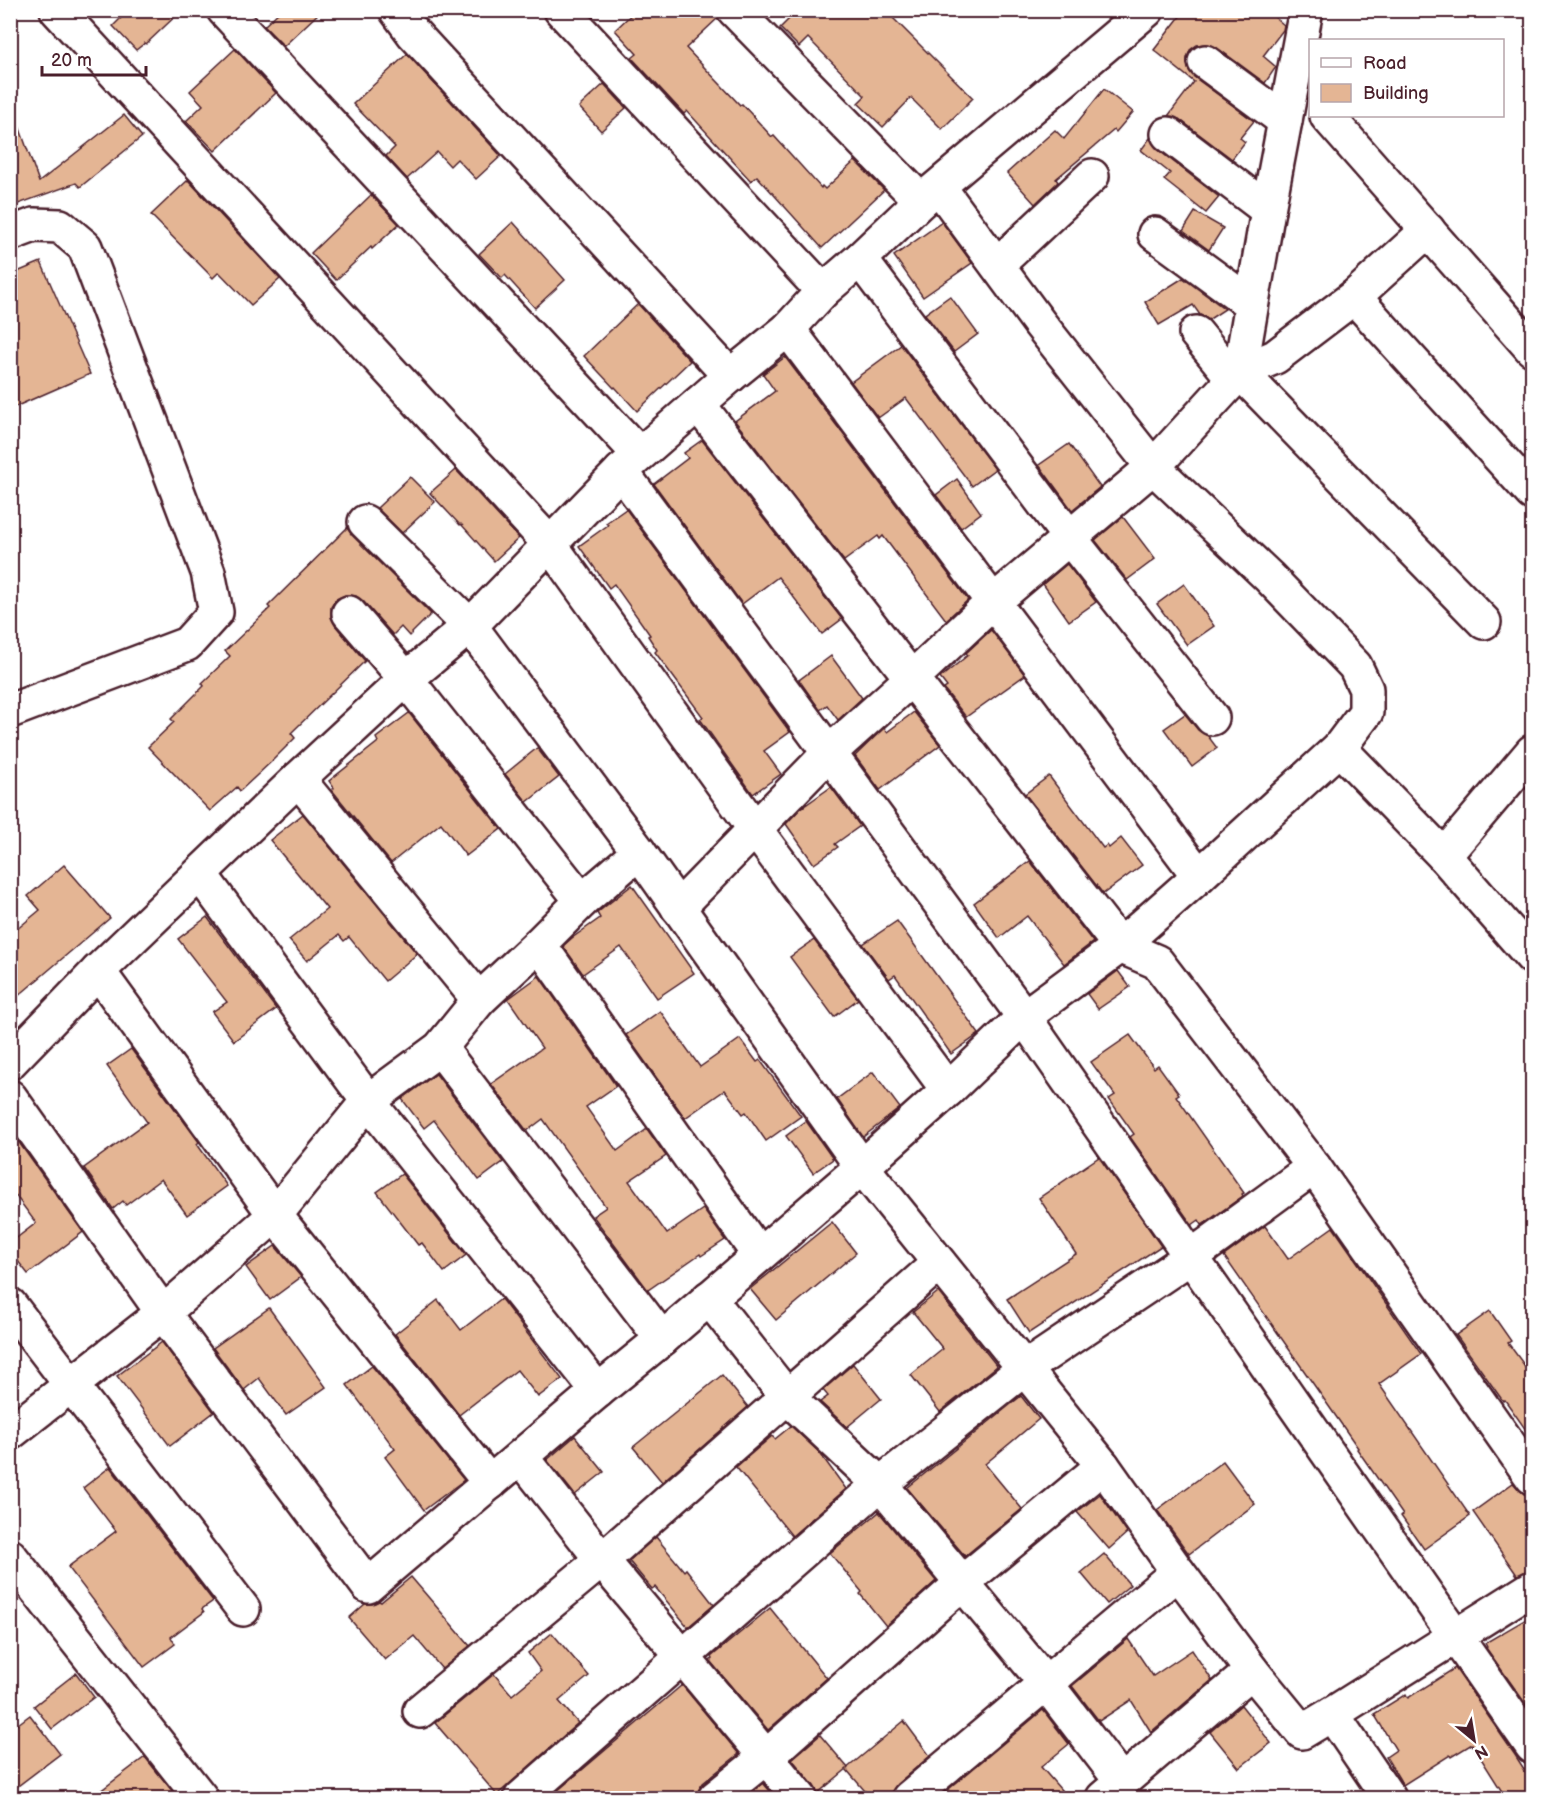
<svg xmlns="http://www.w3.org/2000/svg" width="1543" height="1809" font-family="'Balsamiq Sans',sans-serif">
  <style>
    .building { fill: #e4b594; stroke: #4a1f2b; stroke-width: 1.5 }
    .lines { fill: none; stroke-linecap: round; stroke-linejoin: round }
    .minor-casing { stroke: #4a1f2b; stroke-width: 38 }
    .minor { stroke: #fff; stroke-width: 33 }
  </style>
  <rect width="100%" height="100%" fill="#fff"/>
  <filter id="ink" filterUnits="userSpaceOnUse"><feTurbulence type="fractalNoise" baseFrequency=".0167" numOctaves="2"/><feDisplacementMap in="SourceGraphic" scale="12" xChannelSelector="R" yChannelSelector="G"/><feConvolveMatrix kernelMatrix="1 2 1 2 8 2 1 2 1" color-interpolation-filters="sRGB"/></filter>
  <g filter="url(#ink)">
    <g class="building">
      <path d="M 129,10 L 182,10 L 146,44 L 145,43 L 136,50 L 113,26 Z"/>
      <path d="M 281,10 L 322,10 L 284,46 L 264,26 Z"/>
      <path d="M 636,10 L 716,10 L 718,18 L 686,48 L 740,105 L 742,104 L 772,137 L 774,136 L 821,188 L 822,186 L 825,189 L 855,161 L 884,190 L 822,248 L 757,176 L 751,181 L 687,111 L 684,114 L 632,58 L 637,54 L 615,30 Z"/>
      <path d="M 780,10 L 885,10 L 973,98 L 942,129 L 911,98 L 883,127 L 858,103 L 865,96 L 808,38 L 799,47 L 780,28 L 789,19 Z"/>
      <path d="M 1185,10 L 1266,10 L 1284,25 L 1283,30 L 1263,56 L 1276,67 L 1265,83 L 1216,47 L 1208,44 L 1197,45 L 1190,50 L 1187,59 L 1188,69 L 1194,77 L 1254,121 L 1240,138 L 1245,142 L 1232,159 L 1179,119 L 1168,116 L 1194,82 L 1154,50 Z"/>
      <path d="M 235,49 L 276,93 L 215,151 L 186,121 L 203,105 L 190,91 Z"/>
      <path d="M 407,54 L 501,156 L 476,179 L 457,159 L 450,166 L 437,152 L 407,179 L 386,156 L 395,147 L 353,104 Z"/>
      <path d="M 604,84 L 626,108 L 601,131 L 579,107 Z"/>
      <path d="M 1104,89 L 1133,112 L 1116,132 L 1114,130 L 1056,179 L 1058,182 L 1035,204 L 1007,173 L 1055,130 L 1064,139 Z"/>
      <path d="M 14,112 L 39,182 L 124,115 L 142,137 L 80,187 L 76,183 L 10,207 L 10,113 Z"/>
      <path d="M 1150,138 L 1157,149 L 1219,197 L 1206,213 L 1164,180 L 1170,173 L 1141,150 Z"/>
      <path d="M 188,180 L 280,279 L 251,305 L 219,272 L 213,278 L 151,215 Z"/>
      <path d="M 371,195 L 399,224 L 372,249 L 371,247 L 336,280 L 311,253 Z"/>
      <path d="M 1195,212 L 1223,228 L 1209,250 L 1183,231 Z"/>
      <path d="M 513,222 L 565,280 L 535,308 L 505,275 L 502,278 L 479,254 Z"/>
      <path d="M 942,222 L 972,263 L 923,297 L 894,256 Z"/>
      <path d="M 41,262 L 90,374 L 10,409 L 10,275 Z"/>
      <path d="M 1183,278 L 1225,309 L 1208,320 L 1200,315 L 1193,305 L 1159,325 L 1145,302 Z"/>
      <path d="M 950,296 L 978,334 L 954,352 L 925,314 Z"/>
      <path d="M 638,304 L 690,361 L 637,411 L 615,387 L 614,388 L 584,356 Z"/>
      <path d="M 901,345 L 995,469 L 972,486 L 906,398 L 878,418 L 851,382 Z"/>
      <path d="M 785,357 L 968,600 L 946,620 L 883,536 L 880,539 L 878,536 L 844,561 L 735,421 L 775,391 L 763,374 Z"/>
      <path d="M 702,440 L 842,619 L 822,634 L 778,577 L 742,604 L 654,484 L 688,458 L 684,453 Z"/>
      <path d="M 1069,444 L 1100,487 L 1072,510 L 1039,465 Z"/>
      <path d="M 456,470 L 519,538 L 494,561 L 461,524 L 460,525 L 430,493 Z"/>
      <path d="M 410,477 L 435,502 L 402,533 L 377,508 Z"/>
      <path d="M 957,479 L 981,513 L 961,528 L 936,495 Z"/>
      <path d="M 626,509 L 790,732 L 764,751 L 781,774 L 753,794 L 700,719 L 703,717 L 655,652 L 657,650 L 648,636 L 650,635 L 614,584 L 609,588 L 579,546 L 608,525 L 606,523 Z"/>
      <path d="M 1123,517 L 1155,559 L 1127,580 L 1095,540 Z"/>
      <path d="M 347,528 L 352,535 L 431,614 L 409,636 L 401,627 L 393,635 L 363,601 L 356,596 L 345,595 L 336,599 L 331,607 L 331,617 L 335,625 L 365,661 L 291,733 L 295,738 L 271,762 L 240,791 L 237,787 L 210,811 L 148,747 L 174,722 L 171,719 L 204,686 L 202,683 L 230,656 L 225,651 L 270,608 L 268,606 Z"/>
      <path d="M 1067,564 L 1096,602 L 1069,621 L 1043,584 Z"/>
      <path d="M 1184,584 L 1214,626 L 1187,645 L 1157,604 Z"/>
      <path d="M 991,630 L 1025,675 L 966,717 L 944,689 L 947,687 L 940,678 L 968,655 L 966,653 Z"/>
      <path d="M 831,656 L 862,698 L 838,720 L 827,705 L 820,710 L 799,680 Z"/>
      <path d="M 914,712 L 940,745 L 880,790 L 855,756 L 884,728 L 887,732 Z"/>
      <path d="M 409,713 L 501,829 L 466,856 L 441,823 L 391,863 L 332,790 L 334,788 L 329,781 L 378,742 L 376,738 Z"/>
      <path d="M 1185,714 L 1198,730 L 1208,736 L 1217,748 L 1192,767 L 1164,729 Z"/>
      <path d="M 537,748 L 559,777 L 527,802 L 505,774 Z"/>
      <path d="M 1049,776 L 1103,848 L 1107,845 L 1109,848 L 1121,838 L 1142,865 L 1103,894 L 1025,794 Z"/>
      <path d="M 831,787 L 860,826 L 835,844 L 838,847 L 814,864 L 786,824 L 800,809 Z"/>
      <path d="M 303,814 L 417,954 L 385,981 L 349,937 L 344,941 L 339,935 L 307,961 L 289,940 L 327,909 L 270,840 Z"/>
      <path d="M 1030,861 L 1093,942 L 1064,964 L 1027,916 L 999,938 L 974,903 Z"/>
      <path d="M 64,865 L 110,918 L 10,1003 L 10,935 L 40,910 L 28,896 Z"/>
      <path d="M 632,885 L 694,973 L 657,998 L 621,947 L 583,974 L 563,946 L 572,938 L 600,918 L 597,913 Z"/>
      <path d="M 207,917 L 276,1009 L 234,1041 L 212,1012 L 227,1002 L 178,939 Z"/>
      <path d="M 897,921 L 979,1034 L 951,1054 L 895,975 L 889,979 L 863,944 Z"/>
      <path d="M 814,940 L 858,999 L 834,1017 L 790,957 Z"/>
      <path d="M 1118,971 L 1130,987 L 1098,1009 L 1087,994 Z"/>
      <path d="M 539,976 L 616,1086 L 586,1107 L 617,1151 L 647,1129 L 666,1156 L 629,1181 L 667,1234 L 703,1209 L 725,1240 L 701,1256 L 700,1254 L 648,1290 L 593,1216 L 606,1207 L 543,1119 L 527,1131 L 491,1084 L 542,1048 L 508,999 Z"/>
      <path d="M 660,1011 L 700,1067 L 740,1039 L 757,1062 L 760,1060 L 801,1116 L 766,1141 L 746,1112 L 743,1114 L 725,1090 L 685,1118 L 626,1035 Z"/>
      <path d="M 1130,1035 L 1154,1068 L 1158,1065 L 1179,1094 L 1176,1096 L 1244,1193 L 1242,1194 L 1243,1196 L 1202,1225 L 1199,1220 L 1192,1225 L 1130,1137 L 1134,1134 L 1109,1099 L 1115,1095 L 1091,1062 Z"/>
      <path d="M 131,1049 L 199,1142 L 197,1144 L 227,1186 L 187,1215 L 161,1179 L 126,1205 L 123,1201 L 113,1209 L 84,1168 L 147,1122 L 107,1066 Z"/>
      <path d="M 873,1072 L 900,1108 L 863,1137 L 837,1099 Z"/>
      <path d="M 436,1074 L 503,1162 L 479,1180 L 434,1120 L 424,1128 L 402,1099 Z"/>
      <path d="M 806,1121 L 833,1159 L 813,1173 L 786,1136 Z"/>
      <path d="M 10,1130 L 83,1232 L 28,1274 L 10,1251 L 10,1243 L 36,1223 L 10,1188 Z"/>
      <path d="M 1099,1157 L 1161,1246 L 1029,1333 L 1007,1299 L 1076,1254 L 1039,1198 Z"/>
      <path d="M 402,1174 L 466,1255 L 444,1272 L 422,1243 L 418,1245 L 377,1192 Z"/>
      <path d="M 832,1222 L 856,1253 L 776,1320 L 750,1289 Z"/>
      <path d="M 1265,1226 L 1288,1259 L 1333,1227 L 1421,1354 L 1379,1384 L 1470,1516 L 1424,1549 L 1401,1516 L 1403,1515 L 1357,1449 L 1358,1448 L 1224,1256 Z"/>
      <path d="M 275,1246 L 301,1277 L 270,1300 L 246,1267 Z"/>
      <path d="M 938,1292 L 997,1366 L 940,1412 L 911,1375 L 943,1349 L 913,1312 Z"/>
      <path d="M 501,1299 L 562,1379 L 538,1397 L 517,1370 L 459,1415 L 395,1334 L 438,1300 L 461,1330 Z"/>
      <path d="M 269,1308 L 326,1387 L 286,1415 L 259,1378 L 244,1390 L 213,1348 Z"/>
      <path d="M 1490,1311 L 1511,1341 L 1508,1343 L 1533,1377 L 1533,1440 L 1505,1400 L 1503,1401 L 1456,1335 Z"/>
      <path d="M 162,1342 L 214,1412 L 170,1446 L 117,1376 Z"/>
      <path d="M 853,1364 L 881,1399 L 847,1427 L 820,1402 L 828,1396 L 823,1390 Z"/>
      <path d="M 372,1366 L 464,1480 L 424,1510 L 385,1457 L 395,1449 L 347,1385 Z"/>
      <path d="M 722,1375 L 748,1407 L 662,1482 L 633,1447 Z"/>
      <path d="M 1021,1396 L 1039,1419 L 985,1464 L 1022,1509 L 965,1556 L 907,1488 Z"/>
      <path d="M 791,1426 L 819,1452 L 846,1489 L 792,1536 L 736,1467 L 772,1436 L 775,1439 Z"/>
      <path d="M 575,1436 L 604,1472 L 575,1495 L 547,1460 Z"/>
      <path d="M 1223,1461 L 1255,1504 L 1189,1554 L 1157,1510 Z"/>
      <path d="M 110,1467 L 213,1601 L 202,1609 L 204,1612 L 171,1637 L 175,1644 L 144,1667 L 68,1567 L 116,1531 L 83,1488 Z"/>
      <path d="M 1513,1483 L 1524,1494 L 1533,1496 L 1533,1569 L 1517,1575 L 1473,1512 Z"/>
      <path d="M 1100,1494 L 1127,1533 L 1109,1549 L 1077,1512 Z"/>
      <path d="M 879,1512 L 936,1581 L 886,1626 L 860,1594 L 862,1592 L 830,1553 Z"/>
      <path d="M 656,1537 L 684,1571 L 686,1569 L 714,1605 L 688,1627 L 655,1587 L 652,1589 L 629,1561 Z"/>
      <path d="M 1104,1554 L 1130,1585 L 1107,1604 L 1081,1573 Z"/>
      <path d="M 411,1577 L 470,1646 L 442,1669 L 414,1636 L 385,1660 L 349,1618 L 365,1604 L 372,1604 L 379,1601 L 381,1602 Z"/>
      <path d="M 770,1608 L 827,1678 L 768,1730 L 710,1661 L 712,1659 L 711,1657 Z"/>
      <path d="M 1533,1615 L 1533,1709 L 1530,1710 L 1486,1648 L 1487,1647 L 1485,1643 Z"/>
      <path d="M 552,1633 L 589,1676 L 559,1701 L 578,1723 L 497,1795 L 435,1723 L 494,1674 L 512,1695 L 541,1671 L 528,1653 Z"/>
      <path d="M 1128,1639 L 1153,1676 L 1192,1650 L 1212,1680 L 1151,1732 L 1131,1700 L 1099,1721 L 1072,1686 Z"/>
      <path d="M 1455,1668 L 1515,1755 L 1533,1783 L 1533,1790 L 1520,1798 L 1506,1798 L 1472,1744 L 1451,1757 L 1450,1755 L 1403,1785 L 1386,1757 L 1396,1750 L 1374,1714 L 1406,1694 L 1408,1698 Z"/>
      <path d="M 76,1673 L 94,1697 L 52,1729 L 34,1706 Z"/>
      <path d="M 682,1685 L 739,1754 L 703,1783 L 698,1791 L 697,1798 L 549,1798 Z"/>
      <path d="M 1241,1705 L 1271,1743 L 1239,1768 L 1210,1732 Z"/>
      <path d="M 1043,1710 L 1069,1744 L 1041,1767 L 1068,1798 L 938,1798 Z"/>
      <path d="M 30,1715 L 60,1754 L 10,1792 L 10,1730 Z"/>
      <path d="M 904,1721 L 930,1756 L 897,1784 L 892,1791 L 891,1798 L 871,1798 L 846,1769 Z"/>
      <path d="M 820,1735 L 848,1768 L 818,1793 L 814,1786 L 792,1759 Z"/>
      <path d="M 145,1757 L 178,1798 L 91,1798 Z"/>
      <path d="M 763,1783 L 776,1798 L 744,1798 Z"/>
    </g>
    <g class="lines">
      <defs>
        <g id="minor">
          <path d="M 57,10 L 549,543 L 755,829 L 948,1090"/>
          <path d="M 224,10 L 639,454"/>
          <path d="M 396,10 L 413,33 L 730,376"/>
          <path d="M 561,10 L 823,291"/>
          <path d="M 734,10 L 921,201"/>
          <path d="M 1205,62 L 1285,121"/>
          <path d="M 1327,116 L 1532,349"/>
          <path d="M 1168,134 L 1268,210"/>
          <path d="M 1428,230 L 1354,297 L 1532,493"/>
          <path d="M 10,234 L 34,225 L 60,226 L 85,247 L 208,572 L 216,612 L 187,644 L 10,711"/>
          <path d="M 1155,234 L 1251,304"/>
          <path d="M 860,259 L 1069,537 L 1212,718"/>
          <path d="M 997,265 L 1092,176"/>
          <path d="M 1354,297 L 1275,357 L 1240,372 L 1484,622"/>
          <path d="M 788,329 L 1199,876"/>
          <path d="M 1196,333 L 1233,378"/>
          <path d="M 698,404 L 1120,946 L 1157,962 L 1314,1167 L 1532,1477"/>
          <path d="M 621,471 L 1024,1017 L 1532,1746"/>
          <path d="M 365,522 L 470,626 L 639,852 L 862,1167 L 1103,1466 L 1178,1572 L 1252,1671 L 1302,1732 L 1332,1714 L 1389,1798"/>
          <path d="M 349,613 L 406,679 L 582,901"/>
          <path d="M 1339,748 L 1444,856 L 1532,957"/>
          <path d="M 298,779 L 479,1000"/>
          <path d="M 1444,856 L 1532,752"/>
          <path d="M 200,874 L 368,1101 L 598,1391"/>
          <path d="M 678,908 L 829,753 L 911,679 L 992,603 L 1153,467 L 1240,372 L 1268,210 L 1306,10"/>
          <path d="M 539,944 L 759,1255"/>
          <path d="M 98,971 L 275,1215 L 490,1483"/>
          <path d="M 440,1048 L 662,1339"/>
          <path d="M 10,1062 L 98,971 L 298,779 L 406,679 L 470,626 L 621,471 L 730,376 L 788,329 L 823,291 L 860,259 L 921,201 L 1147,10"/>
          <path d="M 10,1097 L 163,1313 L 368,1586 L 598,1391 L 662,1339 L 862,1167 L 948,1090 L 1024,1017 L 1120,946 L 1199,876 L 1339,748 L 1366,712 L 1366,689 L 1355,666 L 1269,577 L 1153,467 L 1040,324 L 939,187"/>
          <path d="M 709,1298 L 787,1397 L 880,1484 L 1045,1682 L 1122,1782"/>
          <path d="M 10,1305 L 243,1609"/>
          <path d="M 10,1433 L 163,1313 L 275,1215 L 368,1101 L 440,1048 L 479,1000 L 539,944 L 582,901 L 639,852"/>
          <path d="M 521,1457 L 602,1560 L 800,1798"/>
          <path d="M 10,1556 L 201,1798"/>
          <path d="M 420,1711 L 602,1560 L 939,1263"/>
          <path d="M 1332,1714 L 1532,1588"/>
          <path d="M 521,1798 L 880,1484 L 1024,1369 L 1192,1256 L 1314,1167"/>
          <path d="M 715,1798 L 765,1758 L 963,1582 L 1103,1466"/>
          <path d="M 909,1798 L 1178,1572"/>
          <path d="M 1103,1798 L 1252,1671"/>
        </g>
      </defs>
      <use href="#minor" class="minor-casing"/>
      <use href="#minor" class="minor"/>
    </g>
  </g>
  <rect width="1543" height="1809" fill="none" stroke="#fff" stroke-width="36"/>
  <rect x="18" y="18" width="1507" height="1773" fill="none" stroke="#4a1f2b" stroke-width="2" filter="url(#ink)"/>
  <rect x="1309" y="39" width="195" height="78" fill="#ffffff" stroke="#b7a5aa" stroke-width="1.5"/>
  <rect x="1321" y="58" width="30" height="9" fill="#ffffff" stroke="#b7a5aa" stroke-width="1.5"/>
  <text x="1363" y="69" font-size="18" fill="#4a1f2b">Road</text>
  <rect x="1321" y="84" width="30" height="18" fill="#e4b594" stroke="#b7a5aa" stroke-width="1.5"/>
  <text x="1363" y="99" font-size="18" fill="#4a1f2b">Building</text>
  <g transform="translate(1474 1740) rotate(150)" stroke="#ffffff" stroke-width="4.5" paint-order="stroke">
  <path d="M0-4.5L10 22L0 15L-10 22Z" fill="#4a1f2b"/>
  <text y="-9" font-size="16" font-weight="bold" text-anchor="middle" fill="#4a1f2b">N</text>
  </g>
  <path d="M42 66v9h104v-9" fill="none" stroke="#4a1f2b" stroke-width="3"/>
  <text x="51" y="66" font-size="18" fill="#4a1f2b" stroke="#ffffff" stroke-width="4.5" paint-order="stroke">20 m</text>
</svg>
